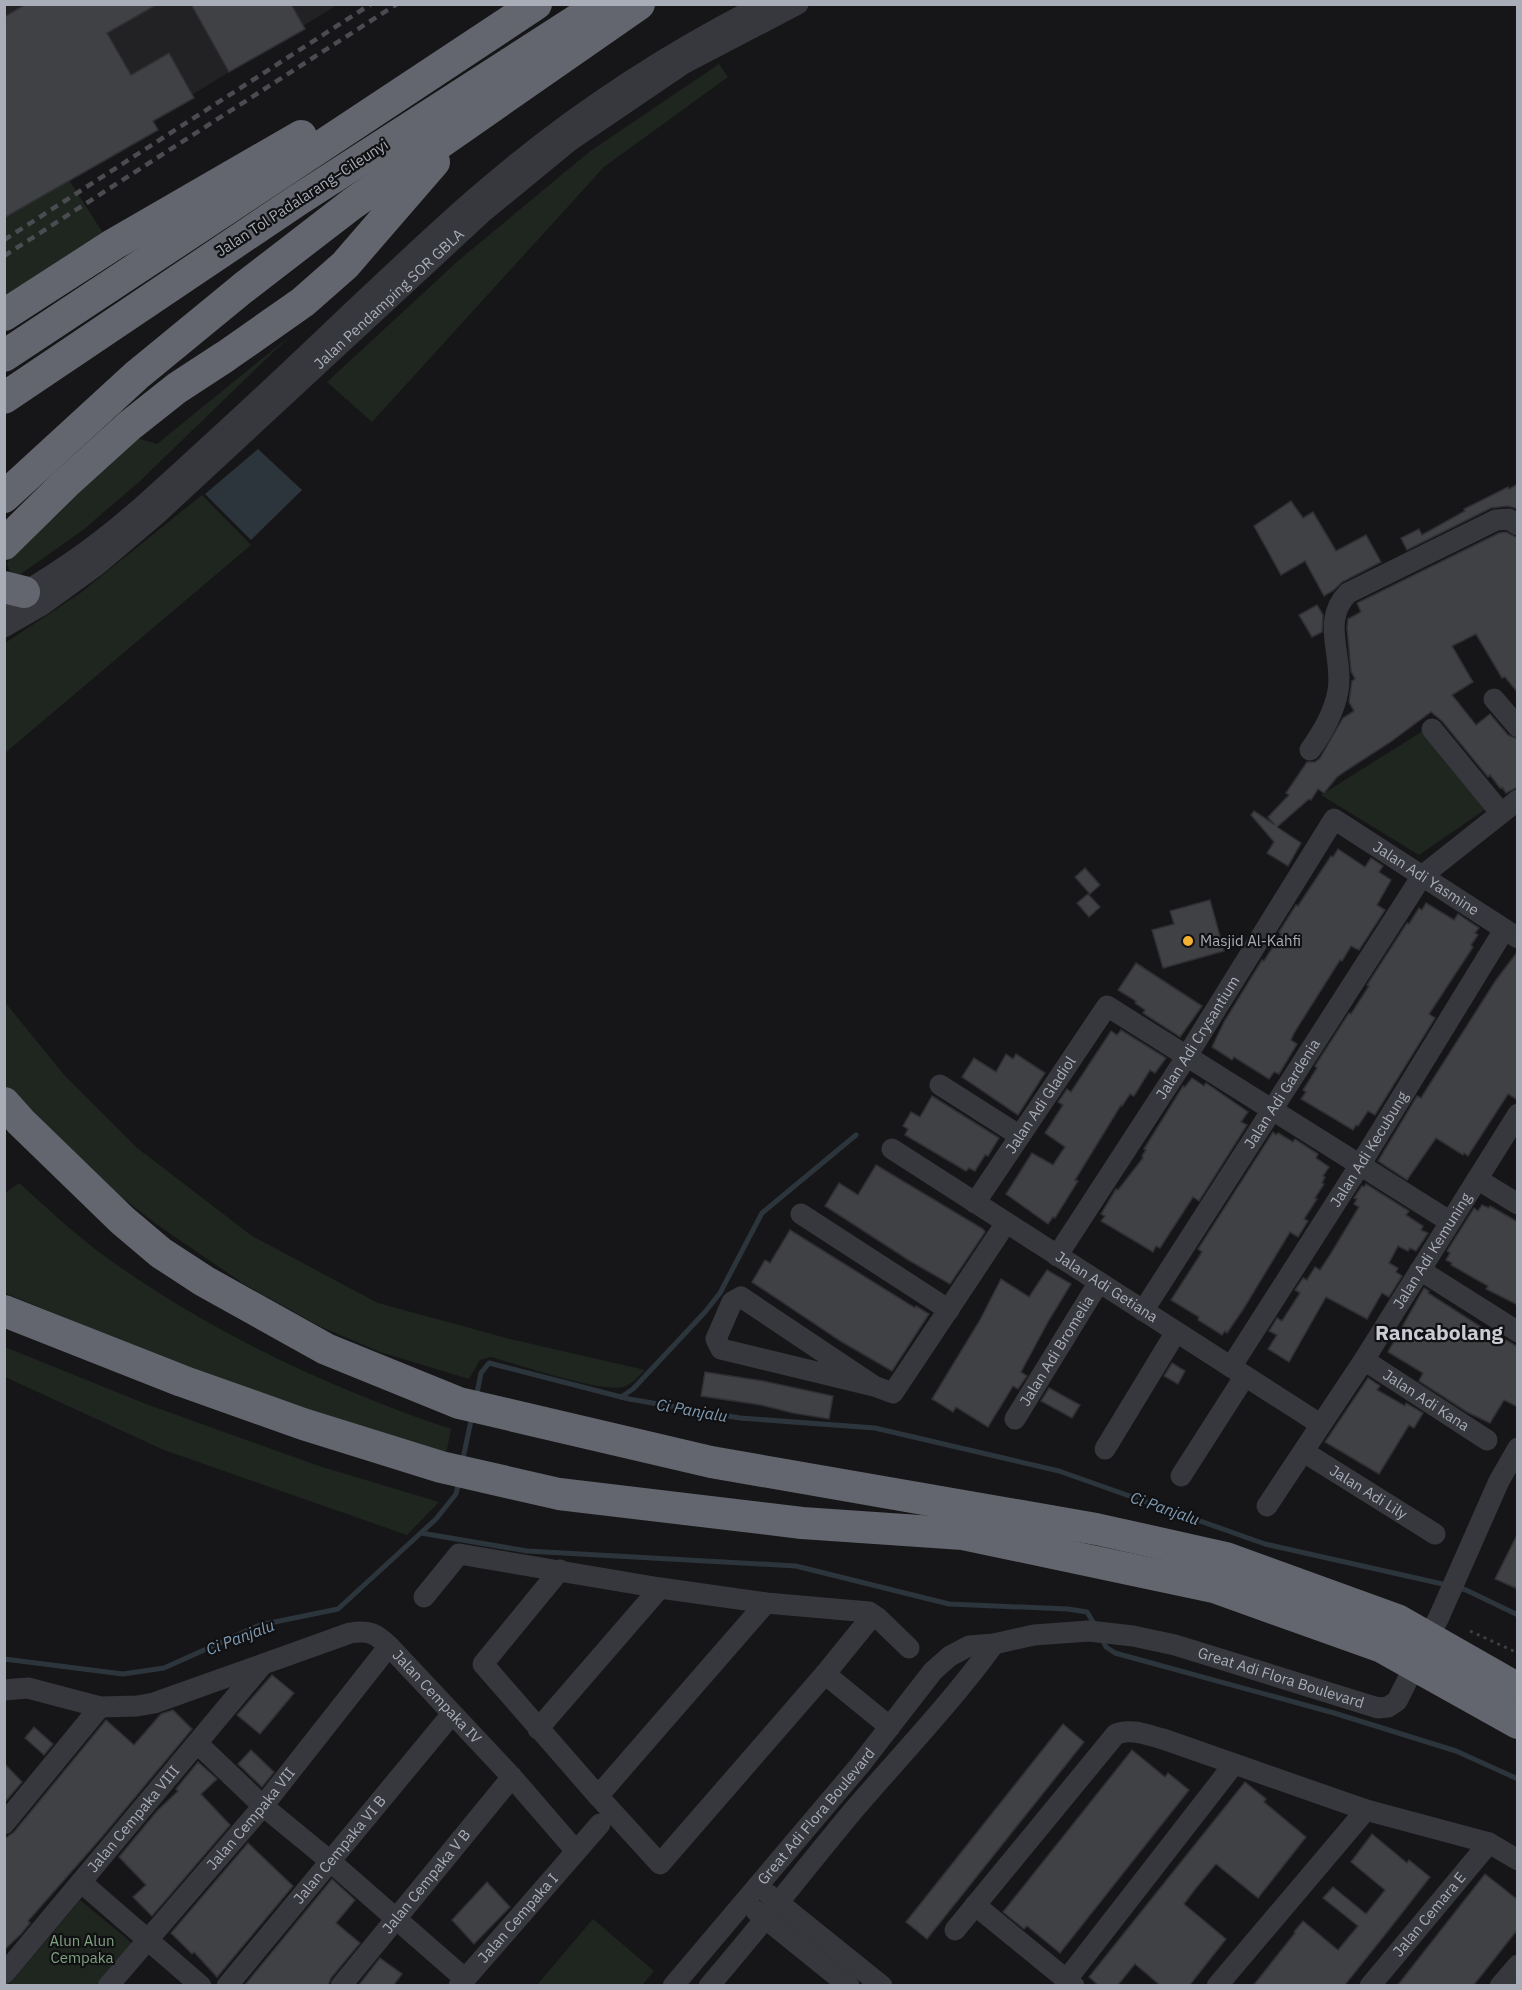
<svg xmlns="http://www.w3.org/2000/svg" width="1522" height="1990" font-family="'IBM Plex Sans',sans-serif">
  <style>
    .built { fill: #222225 }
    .green { fill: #1e261f }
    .water { fill: #2c353c }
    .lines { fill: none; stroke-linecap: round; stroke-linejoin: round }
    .stream { stroke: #2c353c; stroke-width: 5 }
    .building { fill: #404145; stroke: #303034; stroke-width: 1.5 }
    .path { stroke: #3d3f44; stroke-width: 3; stroke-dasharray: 3 4.5; stroke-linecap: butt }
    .minor { stroke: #37383d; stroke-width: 21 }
    .highway { stroke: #63666e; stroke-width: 32 }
    .rail { stroke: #4a4c52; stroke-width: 4.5; stroke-dasharray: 8 6; stroke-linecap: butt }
    .highway-bridge { stroke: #63666e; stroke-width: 32 }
    .poi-dot { fill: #f2b134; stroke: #111113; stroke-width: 2 }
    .labels { text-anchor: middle; stroke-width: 4.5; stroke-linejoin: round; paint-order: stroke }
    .street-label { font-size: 15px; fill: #a8adb8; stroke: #111113 }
    .poi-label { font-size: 15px; fill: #a8adb8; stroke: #111113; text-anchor: start }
    .park-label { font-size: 15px; fill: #7fa381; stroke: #111113 }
    .water-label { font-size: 16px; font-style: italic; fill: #7f9bb3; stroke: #111113 }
    .district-label { font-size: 21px; font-weight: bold; fill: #c9ccd4; stroke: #111113 }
  </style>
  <rect width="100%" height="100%" fill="#161618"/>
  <path class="built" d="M 5,5 L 337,5 L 5,211 Z"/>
  <g class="green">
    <path d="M 719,64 L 728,77 L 604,167 L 372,422 L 327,382 L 459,260 L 589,152 Z"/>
    <path d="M 67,177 L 103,233 L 5,298 L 5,213 Z"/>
    <path d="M 290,336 L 139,482 L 83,530 L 18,576 L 10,572 L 7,563 L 21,546 L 137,438 L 157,444 Z"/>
    <path d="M 202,495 L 251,545 L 5,753 L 5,643 L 79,594 Z"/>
    <path d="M 1434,724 L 1493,804 L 1419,855 L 1321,795 Z"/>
    <path d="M 4,1001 L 65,1076 L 136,1147 L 252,1236 L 378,1303 L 510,1339 L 645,1370 C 639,1376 632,1384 623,1387 C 602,1393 516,1364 491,1357 L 480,1360 L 469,1379 L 380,1352 L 319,1326 L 244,1284 L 156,1224 L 92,1174 L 46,1132 L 5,1085 Z"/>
    <path d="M 19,1183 C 44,1205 69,1229 95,1249 C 201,1328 326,1387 451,1429 L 446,1455 L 283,1403 L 180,1365 L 5,1293 L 4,1194 Z"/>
    <path d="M 5,1347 L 146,1404 L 319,1466 L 439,1502 L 407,1535 L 164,1450 L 5,1377 Z"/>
    <path d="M 80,1900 L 132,1943 L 96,1985 L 8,1986 Z"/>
    <path d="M 593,1919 L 654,1971 L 642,1985 L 537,1985 Z"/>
  </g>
  <path class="water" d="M 258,449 L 302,490 L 251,540 L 205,494 Z"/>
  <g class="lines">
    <g class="stream">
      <path d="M 621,1397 L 633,1389 L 705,1312 L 720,1293 L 762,1213 L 856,1135"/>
      <path d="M 476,1398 L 481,1373 L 489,1363 L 629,1399 L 740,1418 L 875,1428 L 1059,1471 L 1265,1544 L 1447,1585"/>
      <path d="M 462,1463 L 472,1416"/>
      <path d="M 421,1533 L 527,1551 L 796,1566 L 949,1604 L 1068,1609 L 1087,1612 L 1095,1625"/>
      <path d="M 1456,1587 L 1466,1590 L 1518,1615"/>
      <path d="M 1102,1639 L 1106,1647 L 1115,1653 L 1334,1713 L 1456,1751 L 1518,1779"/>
      <path d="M 4,1659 L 123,1674 L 164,1668 L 260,1625 L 338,1609 L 436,1519 L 456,1494 L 459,1481"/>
    </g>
  </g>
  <g class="building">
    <path d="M 26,4 L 158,4 L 107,33 L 131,75 L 169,53 L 194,98 L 153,121 L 158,130 L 4,218 L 4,17 Z"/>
    <path d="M 191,4 L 291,4 L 305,29 L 229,72 Z"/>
    <path d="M 1518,484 L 1518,509 L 1508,506 L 1491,508 L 1407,550 L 1401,538 L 1419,529 L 1422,535 L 1465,511 L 1464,509 L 1508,487 L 1509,489 Z"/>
    <path d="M 1291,501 L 1303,518 L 1313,512 L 1336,551 L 1366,535 L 1381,562 L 1342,582 L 1334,590 L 1324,596 L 1305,561 L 1281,575 L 1254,526 Z"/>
    <path d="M 1506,532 L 1518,538 L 1518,693 L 1505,677 L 1502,678 L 1476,634 L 1452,646 L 1473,682 L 1452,695 L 1476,725 L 1490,714 L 1508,735 L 1518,739 L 1518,787 L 1506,793 L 1502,787 L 1500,788 L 1490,775 L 1488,777 L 1442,721 L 1431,712 L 1389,743 L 1347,770 L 1337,777 L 1324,793 L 1318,789 L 1311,800 L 1309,799 L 1277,827 L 1301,843 L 1288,866 L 1267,853 L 1274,842 L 1251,815 L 1254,811 L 1275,825 L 1268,817 L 1289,795 L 1286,793 L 1307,762 L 1315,762 L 1320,758 L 1343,718 L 1354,711 L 1349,702 L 1352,681 L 1355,679 L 1351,671 L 1347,627 L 1348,619 L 1361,612 L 1357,603 L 1499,533 Z"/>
    <path d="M 1317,605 L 1323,615 L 1322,632 L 1312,637 L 1299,615 Z"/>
    <path d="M 1338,849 L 1365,867 L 1371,858 L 1383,866 L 1379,872 L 1391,880 L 1377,905 L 1385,910 L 1359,950 L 1351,946 L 1342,961 L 1340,960 L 1294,1033 L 1291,1040 L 1297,1044 L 1279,1074 L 1274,1072 L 1269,1079 L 1234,1057 L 1232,1060 L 1212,1047 L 1224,1022 L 1262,960 L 1264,961 L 1281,934 L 1279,932 L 1296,905 L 1298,906 L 1331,856 L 1333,857 Z"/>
    <path d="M 1085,868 L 1100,885 L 1090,894 L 1075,877 Z"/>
    <path d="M 1088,894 L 1100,907 L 1089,917 L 1077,903 Z"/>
    <path d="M 1210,900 L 1224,951 L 1163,968 L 1152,930 L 1174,924 L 1170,911 Z"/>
    <path d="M 1426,903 L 1454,920 L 1458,914 L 1479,928 L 1475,933 L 1478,935 L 1471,945 L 1473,947 L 1429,1014 L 1435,1018 L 1375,1115 L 1368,1111 L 1358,1126 L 1356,1125 L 1353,1130 L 1301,1099 L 1306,1092 L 1303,1090 L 1317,1068 L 1315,1066 L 1349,1013 L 1351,1014 L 1369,986 L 1367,985 L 1407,923 L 1409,924 L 1419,908 L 1422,910 Z"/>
    <path d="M 1518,951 L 1518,1100 L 1508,1094 L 1468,1156 L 1464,1153 L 1463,1155 L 1436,1138 L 1407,1180 L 1378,1161 L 1417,1096 L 1421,1098 L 1496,980 Z"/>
    <path d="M 1136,963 L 1202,1006 L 1180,1037 L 1143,1013 L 1145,1010 L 1135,1003 L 1136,1001 L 1118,990 Z"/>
    <path d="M 1121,1030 L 1166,1058 L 1155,1073 L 1150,1070 L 1134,1096 L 1130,1094 L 1122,1106 L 1121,1105 L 1075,1180 L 1078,1181 L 1055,1218 L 1053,1217 L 1048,1224 L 1006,1194 L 1032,1153 L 1053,1165 L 1065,1147 L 1045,1133 L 1063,1105 L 1058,1102 L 1067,1089 L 1071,1092 L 1111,1031 L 1117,1035 Z"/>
    <path d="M 1006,1054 L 1013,1059 L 1016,1054 L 1045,1073 L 1018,1115 L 962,1077 L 974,1058 L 996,1072 Z"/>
    <path d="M 1192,1078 L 1204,1086 L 1206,1083 L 1248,1112 L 1241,1122 L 1247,1125 L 1199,1201 L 1193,1197 L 1160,1248 L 1156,1246 L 1153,1252 L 1101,1221 L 1105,1216 L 1101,1214 L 1116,1189 L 1118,1190 L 1143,1158 L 1142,1156 L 1146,1150 L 1144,1149 L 1183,1086 L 1185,1087 Z"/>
    <path d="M 932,1096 L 999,1138 L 988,1156 L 985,1155 L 975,1171 L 969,1168 L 966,1171 L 905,1135 L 908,1129 L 903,1126 L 911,1112 L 920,1117 Z"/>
    <path d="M 1273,1132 L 1276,1135 L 1278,1133 L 1293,1142 L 1295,1139 L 1318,1154 L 1316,1158 L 1329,1167 L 1323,1176 L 1325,1177 L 1322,1183 L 1324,1184 L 1315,1198 L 1317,1199 L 1304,1219 L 1308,1221 L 1298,1237 L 1290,1232 L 1244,1308 L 1227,1333 L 1225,1331 L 1222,1335 L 1198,1320 L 1199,1317 L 1171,1300 L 1202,1252 L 1198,1249 Z"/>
    <path d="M 876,1165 L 983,1229 L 985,1232 L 950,1284 L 910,1261 L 825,1206 L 839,1183 L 858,1195 Z"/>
    <path d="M 1366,1184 L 1409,1211 L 1406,1215 L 1423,1226 L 1421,1230 L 1428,1233 L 1416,1251 L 1410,1248 L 1408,1251 L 1398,1246 L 1389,1263 L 1398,1268 L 1396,1272 L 1402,1276 L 1389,1297 L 1382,1293 L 1367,1319 L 1326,1297 L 1289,1362 L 1268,1349 L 1277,1335 L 1269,1331 L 1277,1318 L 1282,1321 L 1300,1293 L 1295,1290 L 1303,1278 L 1307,1280 L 1315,1267 L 1320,1270 L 1330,1255 L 1359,1207 L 1354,1204 L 1357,1199 L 1354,1198 L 1362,1186 L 1364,1187 Z"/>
    <path d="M 1482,1205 L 1489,1208 L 1490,1206 L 1518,1222 L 1518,1305 L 1486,1289 L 1488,1286 L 1451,1265 L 1452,1263 L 1446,1260 L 1450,1253 L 1447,1251 L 1474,1208 L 1478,1211 Z"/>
    <path d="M 790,1230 L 915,1308 L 916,1306 L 929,1314 L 892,1371 L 842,1342 L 752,1282 L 765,1260 L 770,1263 Z"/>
    <path d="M 1047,1270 L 1071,1284 L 1049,1320 L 1021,1372 L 1027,1376 L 1018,1389 L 1013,1386 L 988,1427 L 956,1407 L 953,1412 L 932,1399 L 980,1320 L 1001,1279 L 1029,1297 Z"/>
    <path d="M 1424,1288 L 1429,1291 L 1428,1293 L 1495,1336 L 1496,1334 L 1518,1347 L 1518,1407 L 1504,1400 L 1490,1423 L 1467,1412 L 1419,1381 L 1423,1373 L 1388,1352 Z"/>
    <path d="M 1172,1363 L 1185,1371 L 1178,1384 L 1164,1376 Z"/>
    <path d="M 705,1372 L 763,1381 L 833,1396 L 829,1419 L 793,1413 L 761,1405 L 701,1396 Z"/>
    <path d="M 1368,1378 L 1380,1386 L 1377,1390 L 1405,1406 L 1406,1403 L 1423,1413 L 1414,1428 L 1409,1425 L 1379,1474 L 1325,1442 Z"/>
    <path d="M 1049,1388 L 1080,1405 L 1072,1418 L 1041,1401 Z"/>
    <path d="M 1518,1533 L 1518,1589 L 1495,1579 Z"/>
    <path d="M 272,1675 L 294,1693 L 260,1734 L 237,1715 Z"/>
    <path d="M 173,1710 L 192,1729 L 101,1838 L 28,1921 L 30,1923 L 21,1934 L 4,1950 L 4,1839 L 14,1832 L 106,1720 L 134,1745 L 161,1714 Z"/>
    <path d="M 1063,1724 L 1084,1742 L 927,1939 L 906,1922 Z"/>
    <path d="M 34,1727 L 53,1744 L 44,1755 L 25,1738 Z"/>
    <path d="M 251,1750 L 274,1772 L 262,1787 L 238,1764 Z"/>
    <path d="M 1132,1750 L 1165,1777 L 1168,1773 L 1189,1790 L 1060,1953 L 1027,1926 L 1024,1929 L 1003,1912 Z"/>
    <path d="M 198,1762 L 217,1779 L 201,1794 L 230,1825 L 152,1916 L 133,1897 L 146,1885 L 119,1857 L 157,1811 L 178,1791 L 176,1789 Z"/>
    <path d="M 4,1763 L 22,1782 L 4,1803 Z"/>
    <path d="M 1245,1782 L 1266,1799 L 1264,1802 L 1306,1837 L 1258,1898 L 1216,1864 L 1196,1888 L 1184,1904 L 1226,1939 L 1189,1986 L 1161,1986 L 1135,1964 L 1117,1986 L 1099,1986 L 1089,1977 Z"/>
    <path d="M 1372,1834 L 1407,1863 L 1409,1860 L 1430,1877 L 1384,1936 L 1344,1986 L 1253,1986 L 1295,1933 L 1294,1932 L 1303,1921 L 1338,1950 L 1358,1926 L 1323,1898 L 1333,1887 L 1366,1914 L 1385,1890 L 1351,1862 Z"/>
    <path d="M 248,1843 L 293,1886 L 217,1977 L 194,1952 L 192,1954 L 171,1933 Z"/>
    <path d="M 1485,1874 L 1518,1900 L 1518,1929 L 1473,1986 L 1397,1986 Z"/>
    <path d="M 332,1879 L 355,1900 L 336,1923 L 360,1943 L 331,1978 L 328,1986 L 244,1986 Z"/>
    <path d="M 487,1882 L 510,1907 L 474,1944 L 452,1920 Z"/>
    <path d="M 380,1958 L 402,1974 L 393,1986 L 358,1986 Z"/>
  </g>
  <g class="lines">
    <path class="path" d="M 1470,1631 L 1518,1653"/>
    <g class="minor">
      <path d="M 4,604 C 34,587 63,569 91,548 C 139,512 182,470 227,429 C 309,354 389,274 473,200 C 563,121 657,58 764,4"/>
      <path id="s1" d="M 4,627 L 42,605 L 97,565 L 156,515 L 482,213 L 571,140 L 683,64 L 798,4"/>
      <path d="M 1494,699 L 1518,727"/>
      <path d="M 1432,729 L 1501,813"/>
      <path d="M 1310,750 C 1323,732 1334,713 1338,691 C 1344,656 1320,621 1348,593 L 1496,520 L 1509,519 L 1518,525"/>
      <path d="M 940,1085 L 1020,1136"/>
      <path id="s2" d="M 892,1149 L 1320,1424"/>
      <path d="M 1477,1179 L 1518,1204"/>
      <path id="s3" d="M 975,1203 L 1107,1006 L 1449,1221"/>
      <path d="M 801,1214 L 949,1310"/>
      <path id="s4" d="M 1057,1256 L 1187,1056 L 1334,819 L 1518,938"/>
      <path d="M 1420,1270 L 1518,1332"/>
      <path id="s5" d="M 1143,1311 L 1422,876 L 1518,800"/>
      <path id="s6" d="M 1364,1360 L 1487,1440"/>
      <path id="s7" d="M 1231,1367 L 1360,1165 L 1504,930"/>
      <path d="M 874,1386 L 741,1297 L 732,1302 L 716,1339 L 721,1349 L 874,1386 L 893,1393 L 1006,1223"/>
      <path id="s8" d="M 1015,1419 L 1099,1282"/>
      <path d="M 1105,1449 L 1176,1332"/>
      <path id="s9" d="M 1304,1452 L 1435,1534"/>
      <path d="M 1181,1476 L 1245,1376"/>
      <path id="s10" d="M 1267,1506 L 1364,1360 L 1518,1114"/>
      <path d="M 560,1570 L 483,1664 L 598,1796 L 660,1864 L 825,1674"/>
      <path d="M 424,1597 L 459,1554 L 660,1588 L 766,1603 L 869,1612 L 878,1618 L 909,1648"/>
      <path d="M 873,1615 L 825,1674 L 890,1727"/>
      <path id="s11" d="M 4,1690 L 28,1688 L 100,1707 L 137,1706 L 154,1703 L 350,1633 C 369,1630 375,1633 389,1646 L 512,1777 L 576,1851"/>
      <path d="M 538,1729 L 660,1588"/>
      <path d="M 197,1743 L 263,1806 L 330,1861 L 465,1979"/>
      <path d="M 598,1796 L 766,1603"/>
      <path d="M 4,1824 L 100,1707"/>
      <path d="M 81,1882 L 201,1986"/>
      <path d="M 769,1895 L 882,1986"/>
      <path d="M 975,1905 L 1074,1986"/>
      <path d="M 756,1911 L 849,1986"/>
      <path d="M 955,1930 L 1116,1734 C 1131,1728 1147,1735 1163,1739 L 1366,1810 L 1489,1843 L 1518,1860"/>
      <path id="s12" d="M 4,1974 L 263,1664"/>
      <path d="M 1067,1979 L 1234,1764"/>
      <path id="s13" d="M 108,1986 L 263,1806 L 389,1646"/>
      <path id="s14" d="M 227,1986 L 452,1714"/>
      <path id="s15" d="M 341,1986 L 512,1777"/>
      <path id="s16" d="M 459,1986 L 600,1824"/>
      <path id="s17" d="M 673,1986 L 860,1765 L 933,1671 L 950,1656 L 969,1646 L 994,1644 L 1034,1635 L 1089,1631 L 1133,1636 L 1175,1645 L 1378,1708 L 1388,1707 L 1397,1701 L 1439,1617 L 1499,1481 L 1518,1448"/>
      <path d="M 709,1986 C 758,1929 804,1870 852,1812 C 900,1756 951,1703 994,1644"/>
      <path d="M 1217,1986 L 1366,1810"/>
      <path id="s18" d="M 1370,1986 L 1489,1843"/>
      <path d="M 1500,1986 L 1518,1965"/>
    </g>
    <g class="highway">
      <path d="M 4,315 L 114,244 L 301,136"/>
      <path d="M 4,356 L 536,4"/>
      <path d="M 4,398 L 298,200 L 602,4"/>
      <path d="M 4,497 L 137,375 L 243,288 L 352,204 L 639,4"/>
      <path d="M 4,544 L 65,484 L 129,426 L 177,388 L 226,356 L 303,302 L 345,265 L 434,162"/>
      <path d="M 4,587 L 24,592"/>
    </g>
    <g class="rail">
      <path d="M 4,240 L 371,4"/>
      <path d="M 4,256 L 397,4"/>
    </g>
    <g class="highway-bridge">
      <path d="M 4,1103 L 21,1122 L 122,1220 L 161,1253 L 204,1281 L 326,1349 L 459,1403 L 711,1462 L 1096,1529 L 1226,1558 L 1397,1620 L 1518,1689"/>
      <path d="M 4,1311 L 182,1381 L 303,1424 L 441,1467 L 559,1494 L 802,1523 L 963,1534 L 1214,1587 L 1382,1647 L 1518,1723"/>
    </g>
  </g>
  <circle class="poi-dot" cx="1188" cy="941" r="6"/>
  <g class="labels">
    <g class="street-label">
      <text transform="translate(302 198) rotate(-33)" y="5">Jalan Tol Padalarang–Cileunyi</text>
      <text dy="5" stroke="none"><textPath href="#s1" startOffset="507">Jalan Pendamping SOR GBLA</textPath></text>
      <text dy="5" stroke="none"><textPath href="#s4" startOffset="627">Jalan Adi Yasmine</textPath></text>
      <text dy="5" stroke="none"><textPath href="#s4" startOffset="260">Jalan Adi Crysantium</textPath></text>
      <text dy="5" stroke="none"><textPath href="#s5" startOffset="258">Jalan Adi Gardenia</textPath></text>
      <text dy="5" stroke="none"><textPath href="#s3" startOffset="118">Jalan Adi Gladiol</textPath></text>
      <text dy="5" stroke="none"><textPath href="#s7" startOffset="258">Jalan Adi Kecubung</textPath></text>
      <text dy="5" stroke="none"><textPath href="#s10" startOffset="304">Jalan Adi Kemuning</textPath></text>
      <text dy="5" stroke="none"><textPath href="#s2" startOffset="255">Jalan Adi Getiana</textPath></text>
      <text dy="5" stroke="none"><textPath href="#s8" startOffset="80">Jalan Adi Bromelia</textPath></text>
      <text dy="5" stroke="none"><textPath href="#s6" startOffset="74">Jalan Adi Kana</textPath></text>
      <text dy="5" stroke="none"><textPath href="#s9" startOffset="76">Jalan Adi Lily</textPath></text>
      <text dy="5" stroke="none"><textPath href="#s17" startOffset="772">Great Adi Flora Boulevard</textPath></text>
      <text dy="5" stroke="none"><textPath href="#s11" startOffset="474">Jalan Cempaka IV</textPath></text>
      <text dy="5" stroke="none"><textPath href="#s17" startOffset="222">Great Adi Flora Boulevard</textPath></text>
      <text dy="5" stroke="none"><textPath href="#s13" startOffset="220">Jalan Cempaka VII</textPath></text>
      <text dy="5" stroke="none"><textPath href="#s12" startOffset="202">Jalan Cempaka VIII</textPath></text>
      <text dy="5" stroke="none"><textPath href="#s14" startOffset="177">Jalan Cempaka VI B</textPath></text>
      <text dy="5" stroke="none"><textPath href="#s15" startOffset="135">Jalan Cempaka V B</textPath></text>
      <text dy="5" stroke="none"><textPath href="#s18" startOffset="93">Jalan Cemara E</textPath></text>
      <text dy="5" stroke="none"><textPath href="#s16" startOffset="90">Jalan Cempaka I</textPath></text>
    </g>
    <g class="poi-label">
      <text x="1200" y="946">Masjid Al-Kahfi</text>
    </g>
    <g class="park-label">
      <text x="82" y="1946">Alun Alun<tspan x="82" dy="17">Cempaka</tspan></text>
    </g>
    <g class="water-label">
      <text transform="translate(692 1410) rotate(10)" y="6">Ci Panjalu</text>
      <text transform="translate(1165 1508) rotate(19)" y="6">Ci Panjalu</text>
      <text transform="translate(240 1637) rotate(-21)" y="6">Ci Panjalu</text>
    </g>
    <g class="district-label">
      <text x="1439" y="1340">Rancabolang</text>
    </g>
  </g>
  <rect width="1522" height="1990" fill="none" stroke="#a8adb8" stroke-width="12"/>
</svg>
